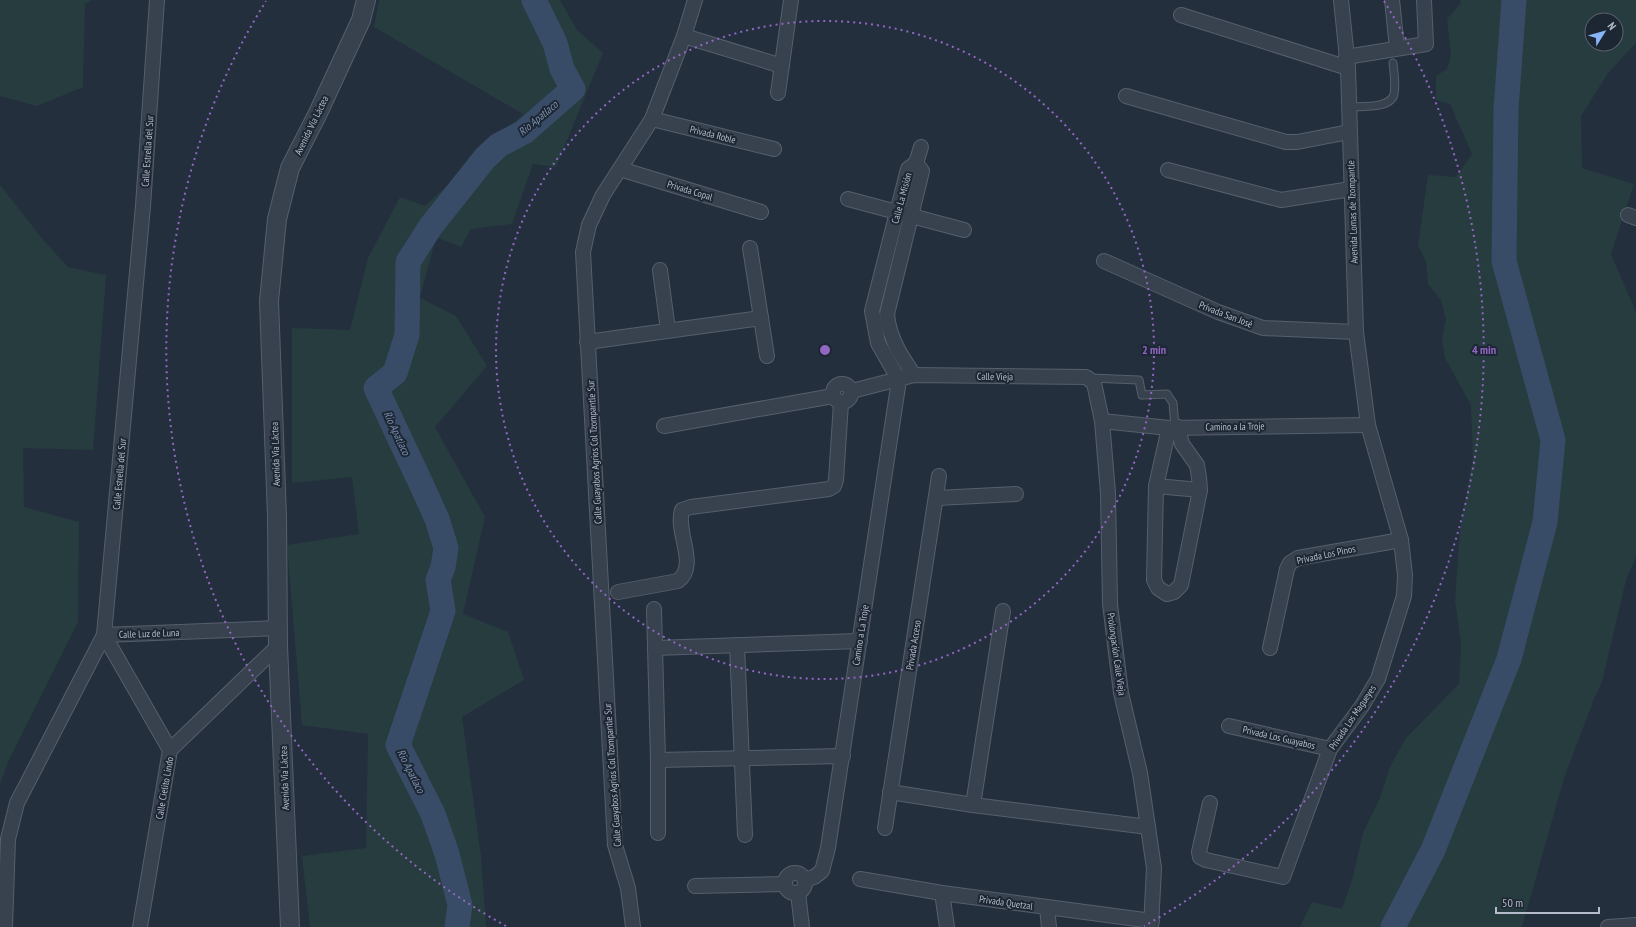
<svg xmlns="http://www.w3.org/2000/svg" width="1636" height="927" font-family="'PT Sans Narrow',sans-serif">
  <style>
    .green { fill: #263c3f; fill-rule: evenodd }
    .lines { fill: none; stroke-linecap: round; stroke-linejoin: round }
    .river { stroke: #394c67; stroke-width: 25 }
    .service-casing { stroke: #565f6c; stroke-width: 9 }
    .minor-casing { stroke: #565f6c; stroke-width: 16 }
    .tertiary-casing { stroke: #565f6c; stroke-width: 20 }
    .service { stroke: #38414e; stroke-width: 7 }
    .minor { stroke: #38414e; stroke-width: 14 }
    .tertiary { stroke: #38414e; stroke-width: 18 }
    .ring { fill: none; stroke: #9266c3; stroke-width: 2; stroke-dasharray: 2 4 }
    .labels { text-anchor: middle; stroke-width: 4; stroke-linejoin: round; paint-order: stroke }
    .street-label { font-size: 10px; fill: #b4bcc9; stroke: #1d2633 }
    .water-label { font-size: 11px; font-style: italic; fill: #7c92b1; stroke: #1d2633 }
    .centre { fill: #9266c3; stroke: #1d2633; stroke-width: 2 }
    .ring-label { font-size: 12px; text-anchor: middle; font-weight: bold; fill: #9266c3; stroke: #1d2633; stroke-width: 4; stroke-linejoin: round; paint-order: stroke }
  </style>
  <rect width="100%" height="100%" fill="#242f3e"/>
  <g class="green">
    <path d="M 0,0 L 92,0 L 85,4 L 83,87 L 37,106 L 0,96 Z"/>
    <path d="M 379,0 L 560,0 L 577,30 L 603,53 L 556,167 L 533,164 L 512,224 L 471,229 L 461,247 L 436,237 L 420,298 L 456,316 L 487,366 L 435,427 L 485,517 L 463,614 L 508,632 L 524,680 L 462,717 L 481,856 L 486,927 L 310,927 L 302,856 L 366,848 L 368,734 L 302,725 L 287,545 L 359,534 L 352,477 L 292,483 L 292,328 L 350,330 L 368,258 L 400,197 L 425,206 L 523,114 L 374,27 Z"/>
    <path d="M 1460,0 L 1636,0 L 1636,43 L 1608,73 L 1581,116 L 1582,168 L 1634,184 L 1611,254 L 1636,312 L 1636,557 L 1626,580 L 1602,682 L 1594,699 L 1564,778 L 1522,927 L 1300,927 L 1312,902 L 1342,909 L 1352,880 L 1363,833 L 1380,798 L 1390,767 L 1406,738 L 1459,684 L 1461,643 L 1455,601 L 1460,530 L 1473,458 L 1471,405 L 1445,358 L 1442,340 L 1446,319 L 1441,300 L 1428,284 L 1426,261 L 1418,245 L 1428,175 L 1456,177 L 1472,154 L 1450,104 L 1436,100 L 1436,76 L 1447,69 L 1451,55 L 1447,19 L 1461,3 ZM 1592,20 L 1616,20 L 1616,44 L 1592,44 Z"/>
    <path d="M 0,185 L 44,241 L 68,267 L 106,275 L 93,450 L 23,448 L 24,507 L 79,522 L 78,622 L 9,760 L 0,784 Z"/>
  </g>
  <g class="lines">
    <g class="river">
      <path d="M 457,927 L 460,905 L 447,854 L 433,814 L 398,745 L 443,611 L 438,580 L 443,567 L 446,548 L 437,519 L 423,488 L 376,388 L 395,373 L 407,335 L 408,262 L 431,226 L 485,158 L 499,145 L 524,132 L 573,89 L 562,69 L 555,43 L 534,0"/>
      <path d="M 1393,927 L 1433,850 L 1509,659 L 1545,522 L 1553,440 L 1504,261 L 1506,109 L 1514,0"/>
    </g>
    <defs>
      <g id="service">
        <path d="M 1349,107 C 1361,106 1391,109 1394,94 C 1396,85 1394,72 1393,63"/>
        <path d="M 1090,378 L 1139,380 L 1142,395 L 1167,394 L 1173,403 L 1175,427"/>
      </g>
      <g id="minor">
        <path d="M 1392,0 L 1397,48"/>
        <path d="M 1181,15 L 1348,68"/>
        <path d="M 684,36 L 782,66"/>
        <path d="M 1346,57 L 1426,44 L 1424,0"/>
        <path d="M 778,93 L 791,0"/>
        <path d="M 1126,96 L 1286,142 L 1297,142 L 1349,132"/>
        <path d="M 652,119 L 774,149"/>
        <path d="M 916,163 L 921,147"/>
        <path d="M 620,169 L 761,212"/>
        <path d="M 1168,170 L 1281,200 L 1351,189"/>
        <path d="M 848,199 L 964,230"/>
        <path d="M 1628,215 L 1636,218"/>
        <path d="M 750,248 L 767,356"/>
        <path d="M 1104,261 L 1218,312 L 1263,328 L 1356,332"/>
        <path d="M 660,270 L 668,330"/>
        <path d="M 587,342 L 761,318"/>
        <path d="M 914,375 C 901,356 889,338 887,314 L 922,171 L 916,163"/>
        <path d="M 899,380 L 878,343 L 872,311 L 908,169 L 916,163"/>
        <circle cx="842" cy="393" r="9"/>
        <path d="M 852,391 L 914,375 L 1086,377 L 1094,383 L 1102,421 L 1108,493 L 1110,604 L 1121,693 L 1140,773 L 1154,868 L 1151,927"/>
        <path d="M 1102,421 L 1169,428 L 1368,425"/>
        <path d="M 664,426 L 833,396"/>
        <path d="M 1169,428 L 1156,486 L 1154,580 L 1158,588 L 1167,594 L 1174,592 L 1181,585 L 1200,490 L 1199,477 L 1197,465 L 1182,444 L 1178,427"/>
        <path d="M 1156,486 L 1200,490"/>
        <path d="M 937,498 L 1016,494"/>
        <path d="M 618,592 L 678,581 C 699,565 675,532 682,510 L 691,507 L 829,489 L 834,486 L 836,480 L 841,403"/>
        <path d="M 654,609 L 658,760 L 658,833"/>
        <path d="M 737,645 L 745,835"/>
        <path d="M 655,648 L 860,641"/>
        <path d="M 1270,648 L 1287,569 L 1290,563 L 1298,558 L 1401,540"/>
        <path d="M 1229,726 L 1330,749"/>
        <path d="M 170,750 L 104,635 L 278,628"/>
        <path d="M 658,760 L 843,756"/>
        <path d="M 890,792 L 973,805 L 1148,827"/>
        <path d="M 1210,803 L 1199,852 L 1200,857 L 1206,860 L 1283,877 L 1330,749 L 1362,706 L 1378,679 L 1404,596 L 1405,575 L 1401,540 L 1368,425 L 1356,332 L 1348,68 L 1341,0"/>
        <path d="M 973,805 L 1003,611"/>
        <path d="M 885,828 L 939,476"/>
        <circle cx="795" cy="883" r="10"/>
        <path d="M 860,879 L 942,893 L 1152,921"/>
        <path d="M 805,880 L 814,877 L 822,871 L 828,848 L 899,380"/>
        <path d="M 695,886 L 784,884"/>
        <path d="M 798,893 L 802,927"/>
        <path d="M 942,893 L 947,927"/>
        <path d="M 1047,908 L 1049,927"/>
        <path d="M 5,927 L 8,839 L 17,803 L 104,635 L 143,206 L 157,0"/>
        <path d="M 140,927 L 170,750 L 278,646"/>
        <path d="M 633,927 L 628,888 L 615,845 L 583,252 L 589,225 L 603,195 L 652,119 L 684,36 L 695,0"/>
        <path d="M 1608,927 L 1636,925"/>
      </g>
      <path id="tertiary" d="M 290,927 L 278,646 L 277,517 L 269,301 L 277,219 L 290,168 L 318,113 L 361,20 L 366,0"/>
    </defs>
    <use href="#service" class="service-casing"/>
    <use href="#minor" class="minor-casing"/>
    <use href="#tertiary" class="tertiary-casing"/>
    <use href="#service" class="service"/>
    <use href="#minor" class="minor"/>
    <use href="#tertiary" class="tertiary"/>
  </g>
  <g class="ring">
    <circle cx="825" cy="350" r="329"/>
    <path d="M506 926A659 659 0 0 1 266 1M1384 1A659 659 0 0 1 1144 926"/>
  </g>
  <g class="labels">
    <g class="street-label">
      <text transform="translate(311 125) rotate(-64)" y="4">Avenida Vía Láctea</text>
      <text transform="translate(713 134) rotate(14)" y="4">Privada Roble</text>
      <text transform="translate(147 151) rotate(-86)" y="4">Calle Estrella del Sur</text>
      <text transform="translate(690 190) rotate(17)" y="4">Privada Copal</text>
      <text transform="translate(901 198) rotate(-75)" y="4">Calle La Misión</text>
      <text transform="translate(1352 212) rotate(-92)" y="4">Avenida Lomas de Tzompantle</text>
      <text transform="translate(1226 314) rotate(21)" y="4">Privada San José</text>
      <text transform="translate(995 376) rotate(1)" y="4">Calle Vieja</text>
      <text transform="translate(1235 426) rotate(-1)" y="4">Camino a la Troje</text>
      <text transform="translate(594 452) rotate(-93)" y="4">Calle Guayabos Agrios Col Tzompantle Sur</text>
      <text transform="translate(275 454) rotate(-92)" y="4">Avenida Vía Láctea</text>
      <text transform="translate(119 474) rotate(-85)" y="4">Calle Estrella del Sur</text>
      <text transform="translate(1326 554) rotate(-12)" y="4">Privada Los Pinos</text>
      <text transform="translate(149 633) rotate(-2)" y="4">Calle Luz de Luna</text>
      <text transform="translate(860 635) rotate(-81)" y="4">Camino a La Troje</text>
      <text transform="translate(913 645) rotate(-81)" y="4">Privada Acceso</text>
      <text transform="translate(1117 654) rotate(82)" y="4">Prolongación Calle Vieja</text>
      <text transform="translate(1352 717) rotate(-56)" y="4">Privada Los Magueyes</text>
      <text transform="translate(1279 737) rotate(13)" y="4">Privada Los Guayabos</text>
      <text transform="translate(612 775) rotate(-94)" y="4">Calle Guayabos Agrios Col Tzompantle Sur</text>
      <text transform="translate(284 778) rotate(-92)" y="4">Avenida Vía Láctea</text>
      <text transform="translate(164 788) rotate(-80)" y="4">Calle Cielito Lindo</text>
      <text transform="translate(1006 902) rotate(8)" y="4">Privada Quetzal</text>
    </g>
    <g class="water-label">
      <text transform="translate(538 118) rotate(-40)" y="4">Rio Apatlaco</text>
      <text transform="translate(397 433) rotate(65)" y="4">Rio Apatlaco</text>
      <text transform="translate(411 771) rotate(63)" y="4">Rio Apatlaco</text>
    </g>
  </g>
  <circle cx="825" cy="350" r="6" class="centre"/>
  <g class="ring-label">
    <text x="1154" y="354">2 min</text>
    <text x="1484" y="354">4 min</text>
  </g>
  <g transform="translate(1604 32) rotate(53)"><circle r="19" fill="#1d2633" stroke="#59626f"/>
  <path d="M0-3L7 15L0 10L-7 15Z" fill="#8ab4f8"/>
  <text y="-6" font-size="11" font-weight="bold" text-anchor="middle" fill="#b4bcc9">N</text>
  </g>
  <path d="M1496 907v6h103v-6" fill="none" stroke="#b4bcc9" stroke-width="2"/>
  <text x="1502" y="907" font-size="12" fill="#b4bcc9" stroke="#1d2633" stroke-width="3" paint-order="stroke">50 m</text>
</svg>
